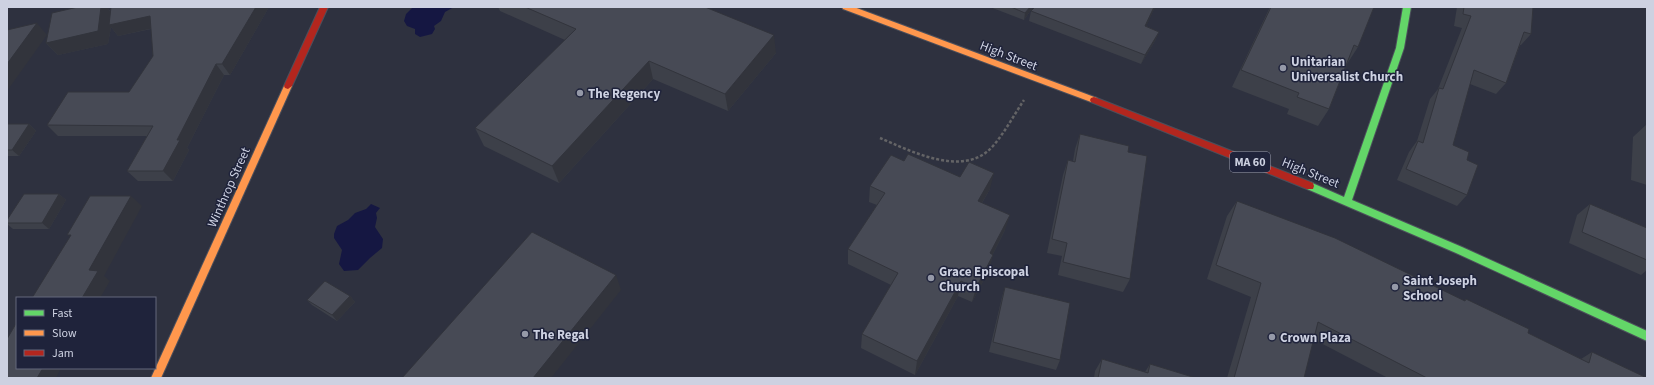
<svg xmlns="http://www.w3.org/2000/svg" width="1654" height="385" font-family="'Source Sans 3',sans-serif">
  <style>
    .water { fill: #151742 }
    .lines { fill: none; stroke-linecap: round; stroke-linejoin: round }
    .fast-casing { stroke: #4c4f5b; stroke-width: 2 }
    .slow-casing { stroke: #4c4f5b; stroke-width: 2 }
    .jam-casing { stroke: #4c4f5b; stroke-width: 2 }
    .path { stroke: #646466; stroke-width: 2.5; stroke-dasharray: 3 2; stroke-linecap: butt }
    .fast { fill: #63d668; fill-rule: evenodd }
    .slow { fill: #ff974d; fill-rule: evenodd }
    .jam { fill: #b3261e; fill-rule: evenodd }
    .wall { fill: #3d4049 }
    .shaded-wall { fill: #32343c }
    .building { fill: #474a55; stroke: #32343c }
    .poi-dot { fill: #9599a8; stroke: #1f233b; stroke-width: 1.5 }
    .labels { text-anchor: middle; stroke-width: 3; stroke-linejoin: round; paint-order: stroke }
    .shield { fill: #1f233b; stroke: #999daf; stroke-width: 1 }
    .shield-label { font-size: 12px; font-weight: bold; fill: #cdd1e1 }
    .street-label { font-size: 13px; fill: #cdd1e1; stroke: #1f233b }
    .poi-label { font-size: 13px; font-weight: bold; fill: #cdd1e1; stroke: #1f233b; text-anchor: start }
  </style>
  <rect width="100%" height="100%" fill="#2e313f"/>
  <g class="water">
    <path d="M 413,7 L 454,7 L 445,12 L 441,21 L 434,26 L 435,29 L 432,34 L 420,37 L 415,34 L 415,29 L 407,26 L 404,21 L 406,14 Z"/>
    <path d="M 371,204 L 380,208 L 376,213 L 377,218 L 375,227 L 383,239 L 382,248 L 370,258 L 358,270 L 344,271 L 339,264 L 342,250 L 334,238 L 334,234 L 337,226 L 348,220 L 355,213 L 366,209 Z"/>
  </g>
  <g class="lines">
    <defs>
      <path id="fast" d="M 1403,7 L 1411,7 L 1404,48 L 1352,200 L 1462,247 L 1647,331 L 1647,341 L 1456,253 L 1307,189 L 1306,186 L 1307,183 L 1310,182 L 1344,197 L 1396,48 Z"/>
      <g id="slow">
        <path d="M 842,7 L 854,7 L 1097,98 L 1098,100 L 1097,102 L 1091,102 L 843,9 Z"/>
        <path d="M 288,83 L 292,86 L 161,378 L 151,378 L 284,86 Z"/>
      </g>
      <g id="jam">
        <path d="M 320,7 L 328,7 L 292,86 L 288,89 L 285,88 L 284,86 Z"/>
        <path d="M 1094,97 L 1313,183 L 1314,186 L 1313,189 L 1307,189 L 1091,102 L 1090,100 L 1091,98 Z"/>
      </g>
    </defs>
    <use href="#fast" class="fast-casing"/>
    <use href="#slow" class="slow-casing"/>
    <use href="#jam" class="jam-casing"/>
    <path class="path" d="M 880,138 C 911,151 964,179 993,146 C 1005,132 1014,115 1024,100"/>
    <use href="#fast" class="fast"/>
    <use href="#slow" class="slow"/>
    <use href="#jam" class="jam"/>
  </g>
  <g class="wall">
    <path d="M 107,7 L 110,11 L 269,7 L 230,75 L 224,75 L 187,148 L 189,150 L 173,181 L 138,181 L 127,171 L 147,136 L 58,136 L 47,125 L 129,92 L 153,56 L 151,29 L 118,36 L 111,27 L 108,44 L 58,55 L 46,43 Z"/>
    <path d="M 498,7 L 705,7 L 776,53 L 728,111 L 653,79 L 559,183 L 484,146 L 475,128 L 565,40 L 500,11 Z"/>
    <path d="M 990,7 L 1033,7 L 1024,20 Z"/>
    <path d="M 1035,7 L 1155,7 L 1146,26 L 1159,32 L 1155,41 L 1141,64 L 1029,21 L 1031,11 Z"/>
    <path d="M 1270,7 L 1374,7 L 1358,47 L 1347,64 L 1329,109 L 1318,126 L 1287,114 L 1289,109 L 1232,87 Z"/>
    <path d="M 1457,7 L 1533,7 L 1531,34 L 1521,45 L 1520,45 L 1506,83 L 1496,94 L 1470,84 L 1453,145 L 1467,160 L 1467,195 L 1457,206 L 1397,180 L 1409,152 L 1417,141 L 1430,99 L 1438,89 L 1462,28 L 1454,26 Z"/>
    <path d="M 7,124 L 29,124 L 36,131 L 19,156 L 7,156 Z"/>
    <path d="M 1647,124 L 1647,185 L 1631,180 L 1633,137 Z"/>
    <path d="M 1080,134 L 1128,152 L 1130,279 L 1123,292 L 1058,275 L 1062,256 L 1047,253 L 1063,175 L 1068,160 L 1073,161 L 1075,149 Z"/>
    <path d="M 960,177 L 990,189 L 982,203 L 1005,230 L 993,254 L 989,270 L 972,302 L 958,296 L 915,375 L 861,348 L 862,334 L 891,285 L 848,264 L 848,249 L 877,205 L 869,202 L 870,186 Z"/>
    <path d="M 59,194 L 66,200 L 49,229 L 13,229 L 7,224 L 7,220 Z"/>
    <path d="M 1237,201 L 1464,301 L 1466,299 L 1528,333 L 1581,359 L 1592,352 L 1647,378 L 1388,378 L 1313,339 L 1304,378 L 1227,378 L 1251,297 L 1207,279 L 1227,216 Z"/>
    <path d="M 1590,204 L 1647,228 L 1647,270 L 1641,275 L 1569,243 L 1577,215 Z"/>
    <path d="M 1005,287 L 1060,360 L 1056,370 L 989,352 L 1002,297 Z"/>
    <path d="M 350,296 L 355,302 L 337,321 L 312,305 L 307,300 Z"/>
    <path d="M 1102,359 L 1145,372 L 1150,364 L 1196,378 L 1094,378 L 1095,371 Z"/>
  </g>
  <g class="shaded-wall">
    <path d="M 101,7 L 107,7 L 112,14 L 150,16 L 158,27 L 118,36 L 111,27 L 108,44 L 58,55 L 46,43 Z"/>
    <path d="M 256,7 L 269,7 L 230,75 L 222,64 Z"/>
    <path d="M 1030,7 L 1033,7 L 1024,20 L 1025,13 Z"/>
    <path d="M 1154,7 L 1155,7 L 1142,36 L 1145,26 Z"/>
    <path d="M 37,23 L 47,35 L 7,91 L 7,64 Z"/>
    <path d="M 1159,32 L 1155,41 L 1141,64 L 1145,55 Z"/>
    <path d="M 774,35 L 776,53 L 728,111 L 725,94 Z"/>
    <path d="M 649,61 L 653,79 L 559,183 L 552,166 Z"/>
    <path d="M 216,64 L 224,75 L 187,148 L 189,150 L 173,181 L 163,171 L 177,140 Z"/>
    <path d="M 29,124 L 36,131 L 19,156 L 12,150 Z"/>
    <path d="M 994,173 L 990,189 L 974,216 L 978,201 Z"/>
    <path d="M 59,194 L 66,200 L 49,229 L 42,223 Z"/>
    <path d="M 131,196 L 142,206 L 104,276 L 110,281 L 100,298 L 82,298 L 89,270 Z"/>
    <path d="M 1010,215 L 1005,230 L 986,268 L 990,253 Z"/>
    <path d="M 993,255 L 989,270 L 972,302 L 976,288 Z"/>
    <path d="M 616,275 L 621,290 L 551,378 L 533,378 Z"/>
    <path d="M 961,281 L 958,296 L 915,375 L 917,361 Z"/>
    <path d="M 350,296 L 355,302 L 337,321 L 332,315 Z"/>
    <path d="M 43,368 L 61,368 L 56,378 L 37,378 Z"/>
  </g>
  <g class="building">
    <path d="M 78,7 L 101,7 L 98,31 L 46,43 L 52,13 Z"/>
    <path d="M 111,7 L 256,7 L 222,64 L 216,64 L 177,140 L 180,140 L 163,171 L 127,171 L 153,126 L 47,125 L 68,92 L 129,92 L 153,56 L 150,16 L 109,25 Z"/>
    <path d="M 525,7 L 705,7 L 774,35 L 725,94 L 649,61 L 552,166 L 475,128 L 576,29 Z"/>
    <path d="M 1011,7 L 1030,7 L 1025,13 Z"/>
    <path d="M 1035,7 L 1154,7 L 1145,26 L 1159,32 L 1145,55 L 1031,11 Z"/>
    <path d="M 1271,7 L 1374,7 L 1358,47 L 1354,45 L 1329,109 L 1297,97 L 1299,93 L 1241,70 Z"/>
    <path d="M 1464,7 L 1533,7 L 1531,34 L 1524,32 L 1506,83 L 1474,70 L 1453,145 L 1469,152 L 1467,160 L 1478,165 L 1467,195 L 1406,169 L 1418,141 L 1423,143 L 1439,88 L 1443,89 L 1471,16 L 1463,14 Z"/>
    <path d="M 37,23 L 7,64 L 7,30 Z"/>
    <path d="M 7,124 L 29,124 L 12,150 L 7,150 Z"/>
    <path d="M 1080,134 L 1129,146 L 1128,152 L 1147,156 L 1130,279 L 1063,262 L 1067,243 L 1052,239 L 1068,160 L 1075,162 Z"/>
    <path d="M 908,154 L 960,177 L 969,162 L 994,173 L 978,201 L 1010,215 L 990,253 L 993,255 L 976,288 L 961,281 L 917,361 L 862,334 L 898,273 L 848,249 L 885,193 L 870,186 L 891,155 L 904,161 Z"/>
    <path d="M 24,194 L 59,194 L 42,223 L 7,223 L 7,220 Z"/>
    <path d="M 90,196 L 131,196 L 89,270 L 98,271 L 82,298 L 32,298 L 71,235 L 67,235 Z"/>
    <path d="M 1237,201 L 1335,238 L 1465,301 L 1466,299 L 1529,329 L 1528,333 L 1589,363 L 1592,352 L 1647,378 L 1427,378 L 1318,322 L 1304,378 L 1234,378 L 1261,283 L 1216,265 Z"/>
    <path d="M 1590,204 L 1647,228 L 1647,260 L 1582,232 Z"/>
    <path d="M 532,232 L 616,275 L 533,378 L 402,378 Z"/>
    <path d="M 325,281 L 350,296 L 332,315 L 307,300 Z"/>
    <path d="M 1005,287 L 1070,303 L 1060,360 L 993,342 Z"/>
    <path d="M 17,322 L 17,368 L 43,368 L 37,378 L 7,378 L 7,339 Z"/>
    <path d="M 1102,359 L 1148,373 L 1150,364 L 1196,378 L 1098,378 Z"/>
  </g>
  <g class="poi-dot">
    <circle cx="1283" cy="68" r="4"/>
    <circle cx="580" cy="93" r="4"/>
    <circle cx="931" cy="278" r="4"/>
    <circle cx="1395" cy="287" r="4"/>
    <circle cx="525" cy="334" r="4"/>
    <circle cx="1272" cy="337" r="4"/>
  </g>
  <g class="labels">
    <rect class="shield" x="1230" y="152" width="40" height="20" rx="3"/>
    <g class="shield-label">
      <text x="1250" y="166">MA 60</text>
    </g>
    <g class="street-label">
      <text transform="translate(1009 55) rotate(21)" y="5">High Street</text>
      <text transform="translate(1311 172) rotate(22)" y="5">High Street</text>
      <text transform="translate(228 187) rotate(-66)" y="5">Winthrop Street</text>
    </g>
    <g class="poi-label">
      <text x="1291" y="66">Unitarian<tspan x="1291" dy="15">Universalist Church</tspan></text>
      <text x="588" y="98">The Regency</text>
      <text x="939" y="276">Grace Episcopal<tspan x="939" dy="15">Church</tspan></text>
      <text x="1403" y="285">Saint Joseph<tspan x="1403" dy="15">School</tspan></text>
      <text x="533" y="339">The Regal</text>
      <text x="1280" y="342">Crown Plaza</text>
    </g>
  </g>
  <rect width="1654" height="385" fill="none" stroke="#cdd1e1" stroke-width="16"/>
  <rect x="16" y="297" width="140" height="72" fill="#1f233b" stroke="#65697d"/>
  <rect x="24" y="310" width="20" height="6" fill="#63d668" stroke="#65697d"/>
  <text x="52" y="317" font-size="12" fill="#cdd1e1">Fast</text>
  <rect x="24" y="330" width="20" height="6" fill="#ff974d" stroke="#65697d"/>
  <text x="52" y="337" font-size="12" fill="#cdd1e1">Slow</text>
  <rect x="24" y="350" width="20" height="6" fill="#b3261e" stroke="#65697d"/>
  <text x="52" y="357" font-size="12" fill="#cdd1e1">Jam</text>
</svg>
